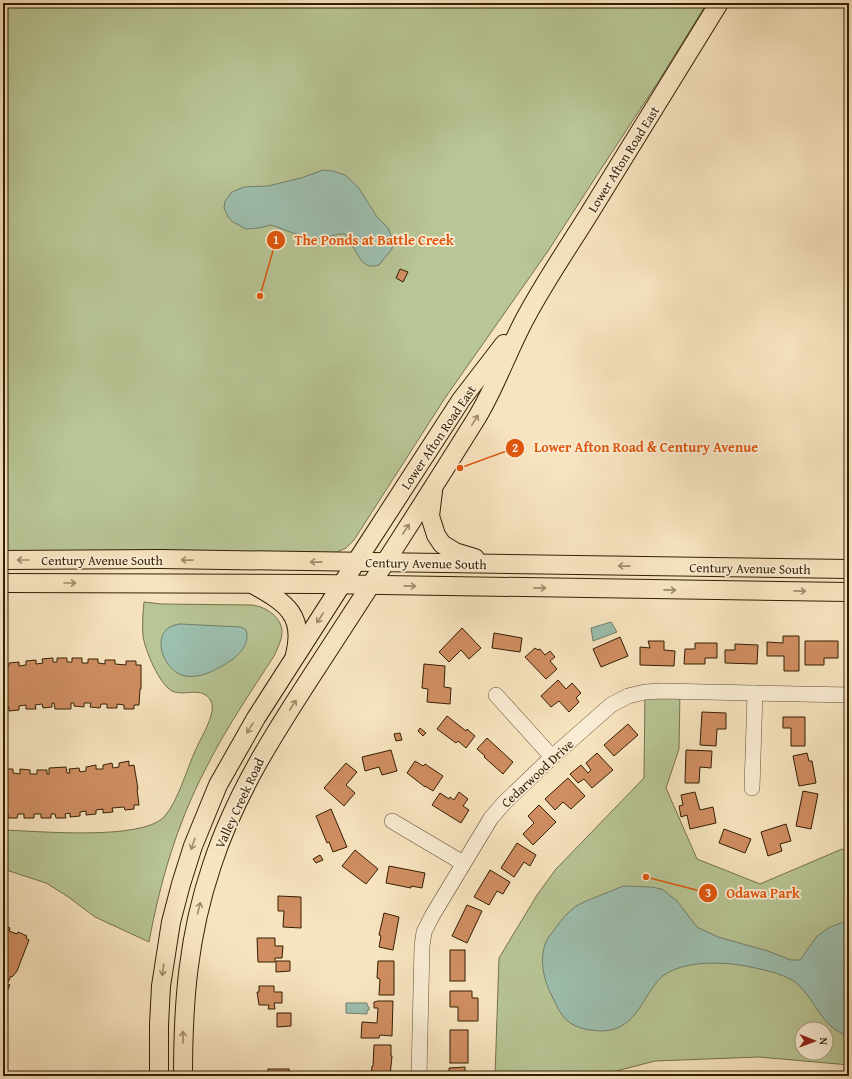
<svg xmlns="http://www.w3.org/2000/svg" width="852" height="1079" font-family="'Gentium Book Plus',serif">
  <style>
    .green { fill: #b8c595; stroke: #76724c; fill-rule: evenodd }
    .water { fill: #9dbfaf; stroke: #737f6a }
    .building { fill: #d08e62; stroke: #331e03 }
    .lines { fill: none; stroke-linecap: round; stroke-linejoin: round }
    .minor-casing { stroke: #645032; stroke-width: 16 }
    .major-casing { stroke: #331e03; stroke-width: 20 }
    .minor { stroke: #faedd5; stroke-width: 15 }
    .major { stroke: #f7e4bf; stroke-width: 18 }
    .oneway { stroke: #9f8b6a }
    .labels { text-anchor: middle; stroke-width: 3.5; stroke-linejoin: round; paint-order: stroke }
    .street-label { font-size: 13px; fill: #331e03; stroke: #faedd5 }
    .leader { fill: none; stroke: #df560c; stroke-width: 1.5 }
    .callout-dot { fill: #df560c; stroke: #faedd5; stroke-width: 1.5 }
    .mark-label { font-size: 12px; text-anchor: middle; font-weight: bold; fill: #fff }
    .callout-label { font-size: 14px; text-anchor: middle; font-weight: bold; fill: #df560c; stroke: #faedd5; stroke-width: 3.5; stroke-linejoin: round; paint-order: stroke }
  </style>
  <rect width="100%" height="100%" fill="#f7e4bf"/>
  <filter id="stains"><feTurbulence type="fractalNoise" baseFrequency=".005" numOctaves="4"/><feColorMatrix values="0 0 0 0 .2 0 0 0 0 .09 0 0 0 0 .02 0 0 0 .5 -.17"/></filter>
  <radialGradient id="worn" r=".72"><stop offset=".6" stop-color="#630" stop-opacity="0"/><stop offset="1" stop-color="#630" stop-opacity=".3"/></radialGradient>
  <g class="green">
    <path d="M 3,3 L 707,3 L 658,82 L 599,172 L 548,251 L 445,398 L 354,540 L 346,548 L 333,554 L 3,552 Z"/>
    <path d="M 144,602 L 162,604 L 252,605 C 267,607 283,618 282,634 C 281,642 277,649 274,656 C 250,693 225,730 205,770 C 177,824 160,882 149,942 L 95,917 L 67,896 L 46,883 L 3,869 L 3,830 C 37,831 141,841 164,817 C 178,802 187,768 196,749 C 201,737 217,713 211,701 C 202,685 184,697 172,691 C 159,684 145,650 143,636 C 142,625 143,613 144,602 Z"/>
    <path d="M 645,692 L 680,692 L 679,749 L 666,788 L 697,859 L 760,884 L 842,849 L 849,854 L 849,1065 L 759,1057 L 655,1061 L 597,1076 L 495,1076 L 499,958 L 537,895 L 556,869 L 644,778 ZM 802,1029 L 826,1029 L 826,1053 L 802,1053 Z"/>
  </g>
  <g class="water">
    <path d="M 323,170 L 333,171 L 345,175 L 358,187 L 377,217 L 388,228 L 393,241 L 392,249 L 379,265 C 375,266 371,267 367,265 C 359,262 352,242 345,234 L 339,234 L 318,239 L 307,238 L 271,225 L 259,228 L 246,229 L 233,222 L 228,217 L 224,208 L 225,201 L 232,192 L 244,187 L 268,186 L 301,178 Z"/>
    <path d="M 611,622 L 617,632 L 593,641 L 591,628 Z"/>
    <path d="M 180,624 L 241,627 L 246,630 C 250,642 242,652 233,659 C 220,668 202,679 185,676 C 161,671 148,627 180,624 Z"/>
    <path d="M 623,886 L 651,887 L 662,889 L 677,901 L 697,927 L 718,937 L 768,951 L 791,960 L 800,960 L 817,936 L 830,927 L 849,920 L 849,1037 C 845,1035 840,1033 836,1030 C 818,1018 812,995 795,982 C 783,973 756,968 740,965 C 716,962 685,961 664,975 C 655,982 650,992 644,1001 C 628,1028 612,1036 581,1028 C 564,1023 559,1011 552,996 C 543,979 538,956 548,938 C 551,934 554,930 557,926 C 562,919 569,911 576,906 C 591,898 608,893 623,886 Z"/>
    <path d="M 346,1003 L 367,1003 L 367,1006 L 369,1007 L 369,1010 L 367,1010 L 367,1014 L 346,1013 Z"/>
  </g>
  <g class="building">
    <path d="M 400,269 L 408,272 L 403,282 L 396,278 Z"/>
    <path d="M 462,628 L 481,648 L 469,659 L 461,650 L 449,662 L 439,652 Z"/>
    <path d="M 494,633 L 522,638 L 520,652 L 492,648 Z"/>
    <path d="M 783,636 L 799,636 L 799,671 L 784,671 L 784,656 L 767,656 L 767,642 L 783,643 Z"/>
    <path d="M 620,637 L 628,656 L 601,667 L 593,649 Z"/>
    <path d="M 648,641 L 664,641 L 664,650 L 675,651 L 674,666 L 640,665 L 640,647 L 650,648 Z"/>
    <path d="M 805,641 L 838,641 L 838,658 L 824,658 L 824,665 L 805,665 Z"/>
    <path d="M 695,643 L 717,643 L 717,658 L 705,658 L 705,664 L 684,664 L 685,649 L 695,649 Z"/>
    <path d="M 735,644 L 758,645 L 757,664 L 725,663 L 725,650 L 735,650 Z"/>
    <path d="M 535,648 L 538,650 L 540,649 L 545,655 L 550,651 L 555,657 L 550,661 L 557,669 L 546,679 L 525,657 Z"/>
    <path d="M 53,658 L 53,662 L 57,662 L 57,658 L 67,658 L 67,662 L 72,662 L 72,658 L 82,658 L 82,663 L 88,663 L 88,659 L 98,659 L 98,663 L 105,664 L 105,660 L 115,660 L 115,664 L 126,665 L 126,661 L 136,661 L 136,665 L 141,665 L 141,689 L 140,689 L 139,705 L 134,705 L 134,709 L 124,709 L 124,705 L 117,704 L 117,708 L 107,708 L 107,704 L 101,704 L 100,708 L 90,707 L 91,703 L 84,703 L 84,707 L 74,706 L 74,703 L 71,703 L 71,709 L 55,709 L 54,703 L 52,703 L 52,707 L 43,708 L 42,704 L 35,705 L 36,709 L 26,709 L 26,705 L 19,706 L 19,710 L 9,711 L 9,707 L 3,707 L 3,667 L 9,666 L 9,663 L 19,662 L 19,666 L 26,665 L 26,661 L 36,660 L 36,664 L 43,663 L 42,659 Z"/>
    <path d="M 424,664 L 445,666 L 444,687 L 451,688 L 450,704 L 427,702 L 428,689 L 422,688 Z"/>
    <path d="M 558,680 L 566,689 L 572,683 L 581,693 L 576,698 L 579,702 L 569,712 L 559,701 L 551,707 L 541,696 Z"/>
    <path d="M 702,712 L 726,713 L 726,729 L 717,729 L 716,746 L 700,745 Z"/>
    <path d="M 447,716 L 466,731 L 467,729 L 475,736 L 466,748 L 458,741 L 456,743 L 437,729 Z"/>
    <path d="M 783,717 L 805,717 L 805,746 L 791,746 L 791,728 L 783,728 Z"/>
    <path d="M 628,724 L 638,735 L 614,756 L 604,745 Z"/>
    <path d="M 420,728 L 426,733 L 423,736 L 418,731 Z"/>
    <path d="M 400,733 L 402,740 L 396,741 L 394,734 Z"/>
    <path d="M 487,738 L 513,762 L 503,774 L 484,757 L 485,756 L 477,749 Z"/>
    <path d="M 391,750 L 397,771 L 382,775 L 379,767 L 365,771 L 362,757 Z"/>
    <path d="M 686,750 L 712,751 L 711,768 L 700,767 L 699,783 L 685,783 Z"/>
    <path d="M 597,753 L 613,770 L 592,788 L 584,779 L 578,783 L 570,774 L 581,765 L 588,773 L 591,770 L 586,763 Z"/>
    <path d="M 807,753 L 809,761 L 812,761 L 816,783 L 799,786 L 793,756 Z"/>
    <path d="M 129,761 L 129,766 L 134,765 L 138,789 L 137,789 L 139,805 L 134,805 L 134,809 L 125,810 L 124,807 L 112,808 L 113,812 L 103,813 L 103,809 L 96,810 L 96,814 L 86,815 L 86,811 L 80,812 L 80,816 L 70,817 L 70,813 L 65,814 L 66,818 L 56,818 L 55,814 L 51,814 L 51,818 L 41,818 L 41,814 L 34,814 L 34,818 L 24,818 L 24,814 L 18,814 L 17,818 L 8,818 L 8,814 L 3,814 L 3,769 L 13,769 L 13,773 L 20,774 L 20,769 L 30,770 L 30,774 L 37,774 L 37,770 L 47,770 L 47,774 L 49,774 L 49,768 L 66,767 L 67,773 L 70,773 L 69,769 L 79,768 L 80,772 L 86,771 L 86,767 L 96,765 L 96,769 L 103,769 L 103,765 L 112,763 L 113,768 L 119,767 L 119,763 Z"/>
    <path d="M 415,761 L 423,766 L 425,764 L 443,776 L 433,791 L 425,786 L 425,787 L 407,773 Z"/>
    <path d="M 346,763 L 357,772 L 346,785 L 355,793 L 344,806 L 324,788 Z"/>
    <path d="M 568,778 L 585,796 L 571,809 L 563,802 L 555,810 L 545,799 Z"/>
    <path d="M 803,791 L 818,794 L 811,829 L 796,826 Z"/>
    <path d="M 459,792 L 468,799 L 463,806 L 469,810 L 461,823 L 432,805 L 440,793 L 449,799 L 450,797 L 454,800 Z"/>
    <path d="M 695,792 L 700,810 L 713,807 L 716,823 L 690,829 L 687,815 L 681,817 L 679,806 L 683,805 L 681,795 Z"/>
    <path d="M 539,805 L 556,822 L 533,845 L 523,834 L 534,823 L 528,816 Z"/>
    <path d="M 331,809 L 347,847 L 333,852 L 329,842 L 327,843 L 316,816 Z"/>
    <path d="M 786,824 L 791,841 L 780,844 L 782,851 L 768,856 L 761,832 Z"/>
    <path d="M 724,829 L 751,839 L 745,853 L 719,843 Z"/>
    <path d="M 517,843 L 536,855 L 530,866 L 524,862 L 514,877 L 501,868 Z"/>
    <path d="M 355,850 L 378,869 L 366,884 L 342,866 Z"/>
    <path d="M 320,855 L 323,860 L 316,863 L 313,859 Z"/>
    <path d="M 389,866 L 425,873 L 422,888 L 411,886 L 411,888 L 386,883 Z"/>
    <path d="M 490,870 L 510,882 L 503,894 L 497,891 L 489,905 L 474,897 Z"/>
    <path d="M 278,896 L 301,897 L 301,928 L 283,927 L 284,911 L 278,911 Z"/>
    <path d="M 467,905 L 482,911 L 467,943 L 452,936 Z"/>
    <path d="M 384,913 L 399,917 L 393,950 L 379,947 L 381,936 L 379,935 Z"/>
    <path d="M 3,925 L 10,928 L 9,931 L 17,934 L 18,932 L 27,936 L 26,938 L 29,940 L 17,971 L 12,977 L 11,976 L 7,984 L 10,985 L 3,999 Z"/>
    <path d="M 257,938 L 275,938 L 275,946 L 283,946 L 282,958 L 275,958 L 275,962 L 258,962 Z"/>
    <rect x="450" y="950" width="15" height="31"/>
    <path d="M 276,961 L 290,961 L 290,971 L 276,972 Z"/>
    <path d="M 378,961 L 394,961 L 394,995 L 379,995 L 380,979 L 377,978 Z"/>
    <path d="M 259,986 L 274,986 L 274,992 L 282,992 L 282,1003 L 274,1003 L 275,1009 L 268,1009 L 269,1005 L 259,1005 L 257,992 L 259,992 Z"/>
    <path d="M 450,991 L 472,991 L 472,998 L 478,998 L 478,1021 L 458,1021 L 458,1007 L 450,1007 Z"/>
    <path d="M 378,1001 L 393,1001 L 392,1036 L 380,1035 L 379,1038 L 361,1038 L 362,1022 L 377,1023 L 378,1008 L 374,1008 L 374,1002 Z"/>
    <path d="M 277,1013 L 291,1013 L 291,1026 L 277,1027 Z"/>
    <rect x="450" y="1030" width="18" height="33"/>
    <path d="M 374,1045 L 391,1045 L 391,1056 L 392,1056 L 390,1076 L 371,1076 L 372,1066 L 373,1066 Z"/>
    <path d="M 465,1067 L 465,1076 L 449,1076 L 449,1068 Z"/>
    <rect x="268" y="1069" width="21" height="7"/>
  </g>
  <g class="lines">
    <defs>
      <g id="minor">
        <path d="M 496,695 L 552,757"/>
        <path d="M 752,788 L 755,693"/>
        <path d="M 392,821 L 463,863"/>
        <path d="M 419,1076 L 422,946 L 424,932 L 432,916 L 491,818 L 504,803 L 552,757 L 611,705 L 628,696 L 645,692 L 662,691 L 849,695"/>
      </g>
      <g id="major">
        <path d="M 433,491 L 430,516 L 436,535 L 442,544 L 455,552 L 475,558"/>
        <path d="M 3,560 L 160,559 L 849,569"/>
        <path d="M 3,583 L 319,584 L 849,592"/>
        <path d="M 254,585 C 286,603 305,615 295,655"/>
        <path d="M 159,1076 L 159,1025 L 161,986 L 171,922 L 181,884 L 193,846 L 218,785 L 256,718 L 367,545 L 461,400 L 504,344"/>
        <path d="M 183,1076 C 183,1002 188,936 212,865 C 238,785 285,717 331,646 C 380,571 428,496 476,419 C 496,387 508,349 527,315 C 548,276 574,239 597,201 C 638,135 678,69 719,3"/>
      </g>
    </defs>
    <use href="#minor" class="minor-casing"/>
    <use href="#major" class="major-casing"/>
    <use href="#minor" class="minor"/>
    <use href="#major" class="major"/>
  </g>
  <defs><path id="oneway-shaft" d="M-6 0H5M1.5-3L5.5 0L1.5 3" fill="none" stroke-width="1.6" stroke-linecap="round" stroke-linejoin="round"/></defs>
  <g class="oneway">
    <use href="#oneway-shaft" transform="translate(475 420) rotate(-58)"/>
    <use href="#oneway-shaft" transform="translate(406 529) rotate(-57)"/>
    <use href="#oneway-shaft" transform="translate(23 560) rotate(180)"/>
    <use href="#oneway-shaft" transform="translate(187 560) rotate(-179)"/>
    <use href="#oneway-shaft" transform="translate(316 562) rotate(-179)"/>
    <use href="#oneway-shaft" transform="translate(624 566) rotate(-179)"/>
    <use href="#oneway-shaft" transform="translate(70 583)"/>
    <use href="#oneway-shaft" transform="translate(410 586) rotate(1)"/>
    <use href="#oneway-shaft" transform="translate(540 588) rotate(1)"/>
    <use href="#oneway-shaft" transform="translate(670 590) rotate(1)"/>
    <use href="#oneway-shaft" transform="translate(800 591) rotate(1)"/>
    <use href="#oneway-shaft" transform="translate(320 618) rotate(123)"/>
    <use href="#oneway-shaft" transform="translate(293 705) rotate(-57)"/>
    <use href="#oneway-shaft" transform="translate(250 728) rotate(122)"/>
    <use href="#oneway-shaft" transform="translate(193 844) rotate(109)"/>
    <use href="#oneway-shaft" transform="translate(199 908) rotate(-76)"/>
    <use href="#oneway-shaft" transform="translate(163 970) rotate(98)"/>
    <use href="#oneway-shaft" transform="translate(183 1037) rotate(-90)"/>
  </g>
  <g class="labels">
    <g class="street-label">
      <text transform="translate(623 159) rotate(-58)" y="5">Lower Afton Road East</text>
      <text transform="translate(438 437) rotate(-56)" y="5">Lower Afton Road East</text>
      <text x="102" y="565">Century Avenue South</text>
      <text transform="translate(426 563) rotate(1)" y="5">Century Avenue South</text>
      <text transform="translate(750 568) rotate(1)" y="5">Century Avenue South</text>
      <text transform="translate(537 773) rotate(-43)" y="5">Cedarwood Drive</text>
      <text transform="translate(239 803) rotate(-65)" y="5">Valley Creek Road</text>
    </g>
  </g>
  <path class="leader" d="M260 296L276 240M460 468L515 448M646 877L708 893"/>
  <g class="callout-dot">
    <circle cx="260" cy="296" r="4"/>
    <circle cx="460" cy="468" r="4"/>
    <circle cx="646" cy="877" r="4"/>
    <circle cx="276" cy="240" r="10"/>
    <circle cx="515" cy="448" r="10"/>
    <circle cx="708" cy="893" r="10"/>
  </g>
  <g class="mark-label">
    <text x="276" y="244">1</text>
    <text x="515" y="452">2</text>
    <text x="708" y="897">3</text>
  </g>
  <g class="callout-label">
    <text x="374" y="245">The Ponds at Battle Creek</text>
    <text x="646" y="452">Lower Afton Road &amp; Century Avenue</text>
    <text x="763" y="898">Odawa Park</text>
  </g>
  <rect width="852" height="1079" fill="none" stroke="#f7e4bf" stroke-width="16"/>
  <rect x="4" y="4" width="844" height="1071" fill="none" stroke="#331e03" stroke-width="2"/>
  <rect x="8" y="8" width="836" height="1063" fill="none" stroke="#331e03"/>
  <g transform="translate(814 1041) rotate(91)"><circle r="19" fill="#faedd5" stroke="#aa9a81"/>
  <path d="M0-3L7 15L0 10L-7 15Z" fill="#8f2418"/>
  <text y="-6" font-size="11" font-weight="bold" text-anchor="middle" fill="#331e03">N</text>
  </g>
  <rect width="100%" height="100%" filter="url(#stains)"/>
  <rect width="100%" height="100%" fill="url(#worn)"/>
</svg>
